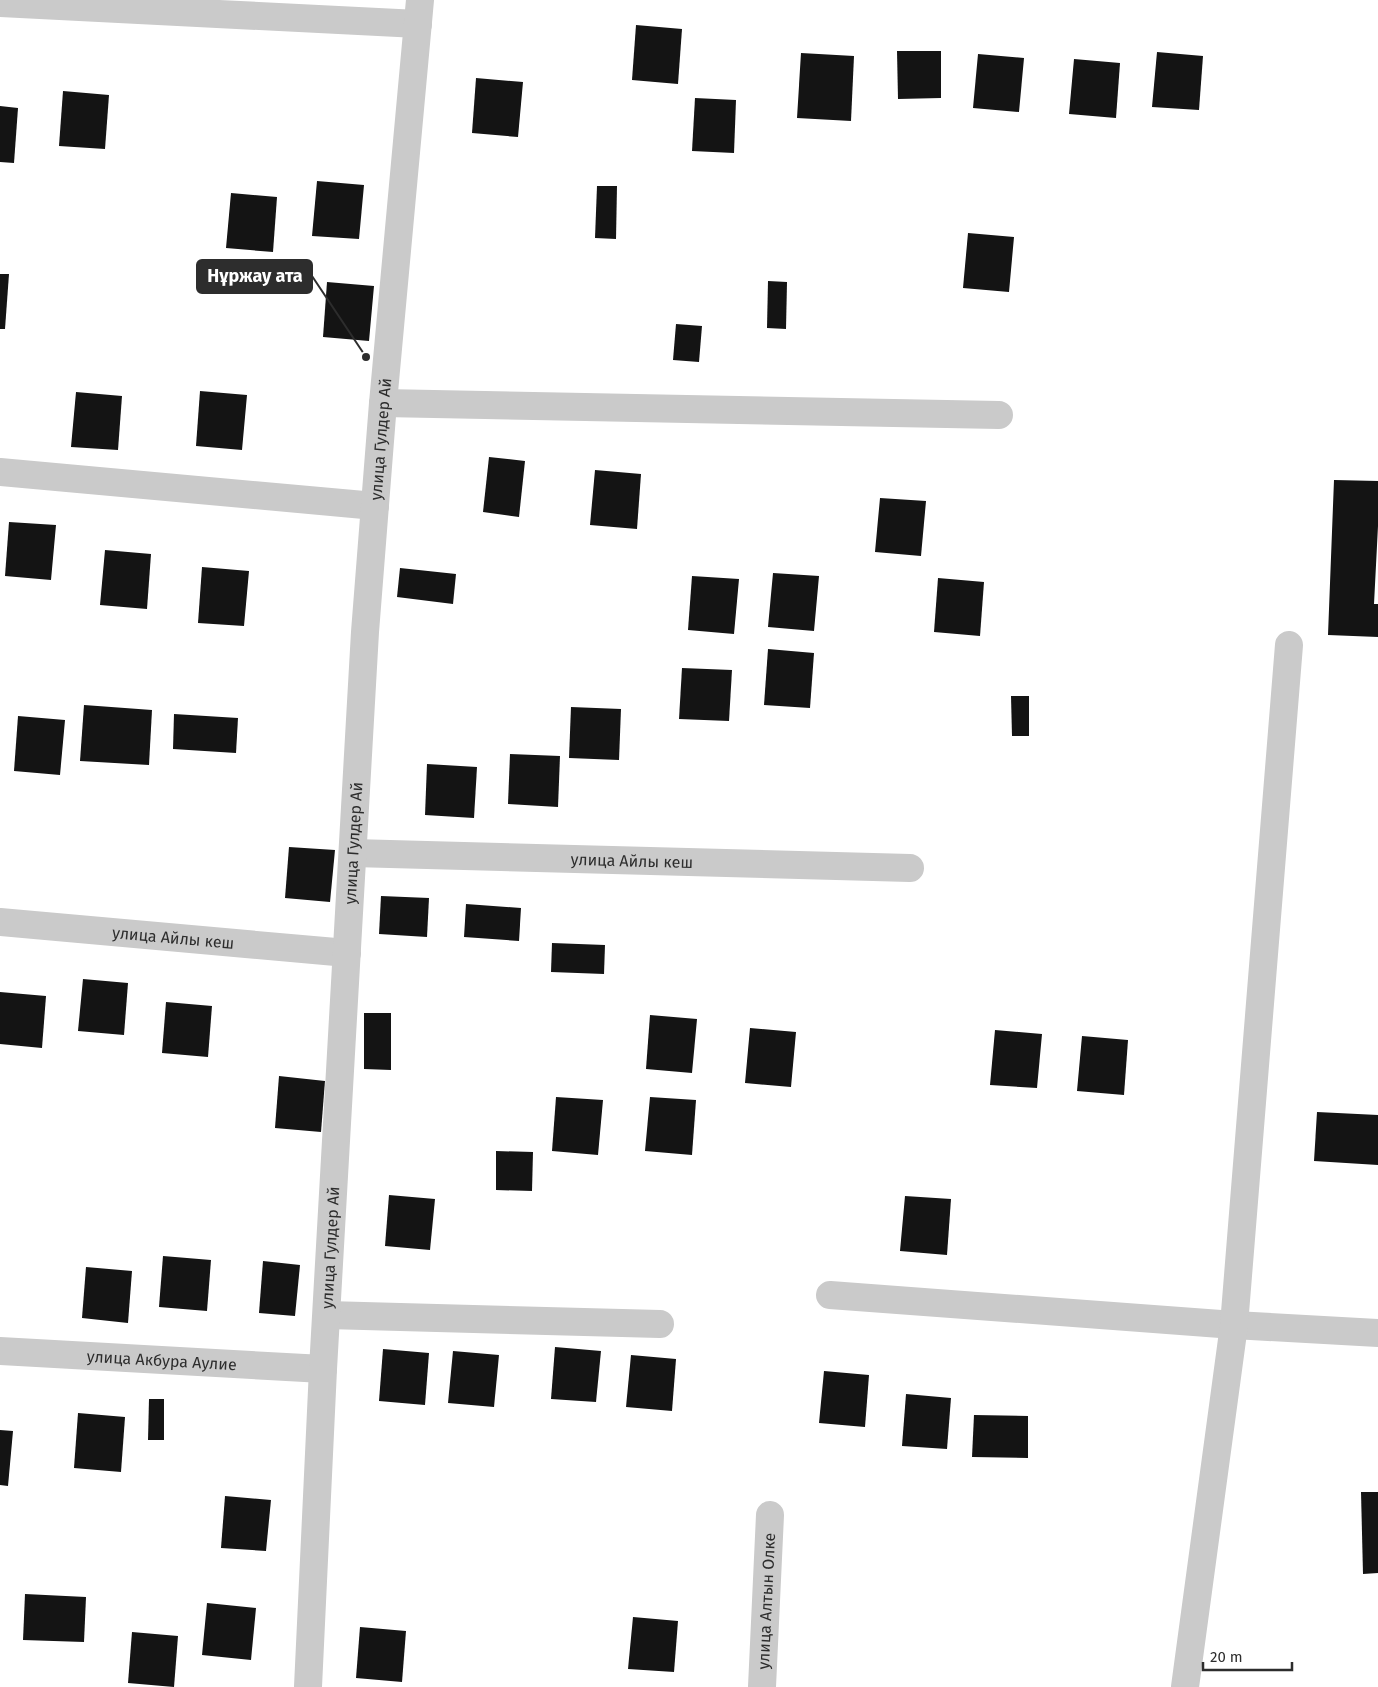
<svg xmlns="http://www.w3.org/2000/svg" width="1378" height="1687" font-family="'Fira Sans',sans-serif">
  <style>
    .building { fill: #141414 }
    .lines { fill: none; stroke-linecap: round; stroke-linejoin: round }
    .minor { stroke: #cacaca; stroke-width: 28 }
    .labels { text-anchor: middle; stroke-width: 5; stroke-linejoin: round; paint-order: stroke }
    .street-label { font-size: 16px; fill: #2d2d2d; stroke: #fff }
    .leader { fill: none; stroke: #2d2d2d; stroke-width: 2 }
    .callout-dot { fill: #2d2d2d; stroke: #fff; stroke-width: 2 }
    .callout { fill: #2d2d2d; stroke: #2d2d2d; stroke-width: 2 }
    .callout-label { font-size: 18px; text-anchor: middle; font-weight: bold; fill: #fff }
  </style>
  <rect width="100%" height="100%" fill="#fff"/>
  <g class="building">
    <path d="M 636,25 L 682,29 L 678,84 L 632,80 Z"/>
    <path d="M 897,51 L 941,51 L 941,98 L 898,99 Z"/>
    <path d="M 1157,52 L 1203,56 L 1199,110 L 1152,107 Z"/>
    <path d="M 801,53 L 854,56 L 851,121 L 797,118 Z"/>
    <path d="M 978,54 L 1024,58 L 1019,112 L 973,108 Z"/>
    <path d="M 1074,59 L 1120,63 L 1116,118 L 1069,114 Z"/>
    <path d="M 476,78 L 523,82 L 518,137 L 472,133 Z"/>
    <path d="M 63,91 L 109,95 L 105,149 L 59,146 Z"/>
    <path d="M 695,98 L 736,100 L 734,153 L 692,151 Z"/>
    <path d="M 0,106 L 18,108 L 14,163 L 0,162 Z"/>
    <path d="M 317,181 L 364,185 L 359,239 L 312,236 Z"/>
    <path d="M 597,186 L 617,186 L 616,239 L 595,238 Z"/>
    <path d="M 231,193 L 277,197 L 273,252 L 226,248 Z"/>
    <path d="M 968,233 L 1014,237 L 1009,292 L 963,288 Z"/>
    <path d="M 0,274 L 9,274 L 5,329 L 0,329 Z"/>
    <path d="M 768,281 L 787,282 L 786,329 L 767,328 Z"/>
    <path d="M 327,282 L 374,286 L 369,341 L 323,337 Z"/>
    <path d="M 676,324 L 702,326 L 699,362 L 673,360 Z"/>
    <path d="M 200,391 L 247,395 L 242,450 L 196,446 Z"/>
    <path d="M 76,392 L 122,396 L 118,450 L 71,447 Z"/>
    <path d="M 489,457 L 525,461 L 519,517 L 483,512 Z"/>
    <path d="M 595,470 L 641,474 L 637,529 L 590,525 Z"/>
    <path d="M 1334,480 L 1378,481 L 1378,526 L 1374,604 L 1378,604 L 1378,637 L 1328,635 Z"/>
    <path d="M 880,498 L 926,501 L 921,556 L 875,552 Z"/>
    <path d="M 9,522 L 56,525 L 51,580 L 5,576 Z"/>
    <path d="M 105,550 L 151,554 L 147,609 L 100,605 Z"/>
    <path d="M 202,567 L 249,571 L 244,626 L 198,623 Z"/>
    <path d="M 400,568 L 456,574 L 453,604 L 397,597 Z"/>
    <path d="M 773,573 L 819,576 L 814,631 L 768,627 Z"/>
    <path d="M 692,576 L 739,579 L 734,634 L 688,630 Z"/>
    <path d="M 938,578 L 984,582 L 980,636 L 934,632 Z"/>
    <path d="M 768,649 L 814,653 L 810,708 L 764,705 Z"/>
    <path d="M 682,668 L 732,670 L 729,721 L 679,719 Z"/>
    <path d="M 1011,696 L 1029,696 L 1029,736 L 1012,736 Z"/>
    <path d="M 84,705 L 152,710 L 149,765 L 80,761 Z"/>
    <path d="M 571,707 L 621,709 L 619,760 L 569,758 Z"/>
    <path d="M 174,714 L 238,718 L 236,753 L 173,749 Z"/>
    <path d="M 18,716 L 65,720 L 60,775 L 14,771 Z"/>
    <path d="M 510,754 L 560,756 L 558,807 L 508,804 Z"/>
    <path d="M 427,764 L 477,767 L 474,818 L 425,815 Z"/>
    <path d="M 289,847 L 335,850 L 330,902 L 285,898 Z"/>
    <path d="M 381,896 L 429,898 L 427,937 L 379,934 Z"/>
    <path d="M 466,904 L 521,908 L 519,941 L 464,937 Z"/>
    <path d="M 552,943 L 605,945 L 604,974 L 551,972 Z"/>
    <path d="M 83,979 L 128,983 L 124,1035 L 78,1031 Z"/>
    <path d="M 0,992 L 46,996 L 42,1048 L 0,1044 Z"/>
    <path d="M 166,1002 L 212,1006 L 208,1057 L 162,1053 Z"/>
    <path d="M 364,1013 L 391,1013 L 391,1070 L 364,1069 Z"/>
    <path d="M 650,1015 L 697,1019 L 692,1073 L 646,1069 Z"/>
    <path d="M 750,1028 L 796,1032 L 791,1087 L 745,1083 Z"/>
    <path d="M 995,1030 L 1042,1034 L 1037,1088 L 990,1085 Z"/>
    <path d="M 1082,1036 L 1128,1040 L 1124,1095 L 1077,1091 Z"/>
    <path d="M 279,1076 L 325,1081 L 321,1132 L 275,1128 Z"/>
    <path d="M 556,1097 L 603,1100 L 598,1155 L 552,1151 Z"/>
    <path d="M 650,1097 L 696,1100 L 692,1155 L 645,1151 Z"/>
    <path d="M 1317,1112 L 1378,1115 L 1378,1165 L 1314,1161 Z"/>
    <path d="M 496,1151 L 533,1152 L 532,1191 L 496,1190 Z"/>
    <path d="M 389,1195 L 435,1199 L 430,1250 L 385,1246 Z"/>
    <path d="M 905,1196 L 951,1199 L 947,1255 L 900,1251 Z"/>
    <path d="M 163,1256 L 211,1260 L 207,1311 L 159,1307 Z"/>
    <path d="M 263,1261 L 300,1265 L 295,1316 L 259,1313 Z"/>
    <path d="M 86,1267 L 132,1271 L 128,1323 L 82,1318 Z"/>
    <path d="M 555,1347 L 601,1351 L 596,1402 L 551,1399 Z"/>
    <path d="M 383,1349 L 429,1353 L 425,1405 L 379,1401 Z"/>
    <path d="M 453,1351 L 499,1355 L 494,1407 L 448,1403 Z"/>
    <path d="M 631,1355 L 676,1359 L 672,1411 L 626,1407 Z"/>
    <path d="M 824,1371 L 869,1375 L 865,1427 L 819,1423 Z"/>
    <path d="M 906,1394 L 951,1398 L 947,1449 L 902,1446 Z"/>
    <path d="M 149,1399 L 164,1399 L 164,1440 L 148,1440 Z"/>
    <path d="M 78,1413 L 125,1417 L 121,1472 L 74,1468 Z"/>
    <path d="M 974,1415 L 1028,1416 L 1028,1458 L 972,1457 Z"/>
    <path d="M 0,1430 L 13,1431 L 8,1486 L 0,1485 Z"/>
    <path d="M 1361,1492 L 1378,1492 L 1378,1573 L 1363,1574 Z"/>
    <path d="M 225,1496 L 271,1500 L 266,1551 L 221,1548 Z"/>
    <path d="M 25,1594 L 86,1597 L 84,1642 L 23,1640 Z"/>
    <path d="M 207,1603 L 256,1608 L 251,1660 L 202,1655 Z"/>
    <path d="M 633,1617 L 678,1621 L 674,1672 L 628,1669 Z"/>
    <path d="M 360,1627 L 406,1631 L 402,1682 L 356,1678 Z"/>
    <path d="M 132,1632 L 178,1636 L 174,1687 L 128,1683 Z"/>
  </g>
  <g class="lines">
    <g class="minor">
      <path d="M 0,3 L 418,24"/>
      <path d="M 383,403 L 999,415"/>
      <path d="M 0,472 L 375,506"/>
      <path id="s1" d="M 353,853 L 910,868"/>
      <path id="s2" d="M 0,922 L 347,953"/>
      <path d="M 830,1295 L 1234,1325 L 1378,1333"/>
      <path d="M 327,1315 L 660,1324"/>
      <path id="s3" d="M 0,1351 L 323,1369"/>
      <path id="s4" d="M 308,1687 L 323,1369 L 365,632 L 383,403 L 420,0"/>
      <path id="s5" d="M 762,1687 L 770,1515"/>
      <path d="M 1185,1687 L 1234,1325 L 1289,645"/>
    </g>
  </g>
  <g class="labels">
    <g class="street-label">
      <text dy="6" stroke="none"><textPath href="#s4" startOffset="1250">улица Гулдер Ай</textPath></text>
      <text dy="6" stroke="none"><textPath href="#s4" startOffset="845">улица Гулдер Ай</textPath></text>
      <text dy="6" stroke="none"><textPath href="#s1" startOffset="279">улица Айлы кеш</textPath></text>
      <text dy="6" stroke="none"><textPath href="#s2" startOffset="174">улица Айлы кеш</textPath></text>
      <text dy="6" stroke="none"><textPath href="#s4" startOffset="440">улица Гулдер Ай</textPath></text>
      <text dy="6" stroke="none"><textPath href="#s3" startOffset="162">улица Акбура Аулие</textPath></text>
      <text dy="6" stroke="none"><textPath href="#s5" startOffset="86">улица Алтын Олке</textPath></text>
    </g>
  </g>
  <path class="leader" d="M366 357L312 276"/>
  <circle class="callout-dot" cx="366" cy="357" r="5"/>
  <rect class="callout" x="197" y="260" width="115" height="33" rx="5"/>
  <g class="callout-label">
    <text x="255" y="282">Нұржау ата</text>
  </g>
  <path d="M1203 1662v8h89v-8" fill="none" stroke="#2d2d2d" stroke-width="2.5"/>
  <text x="1210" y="1662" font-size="15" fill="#2d2d2d" stroke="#ffffff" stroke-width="4" paint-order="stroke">20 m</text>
</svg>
